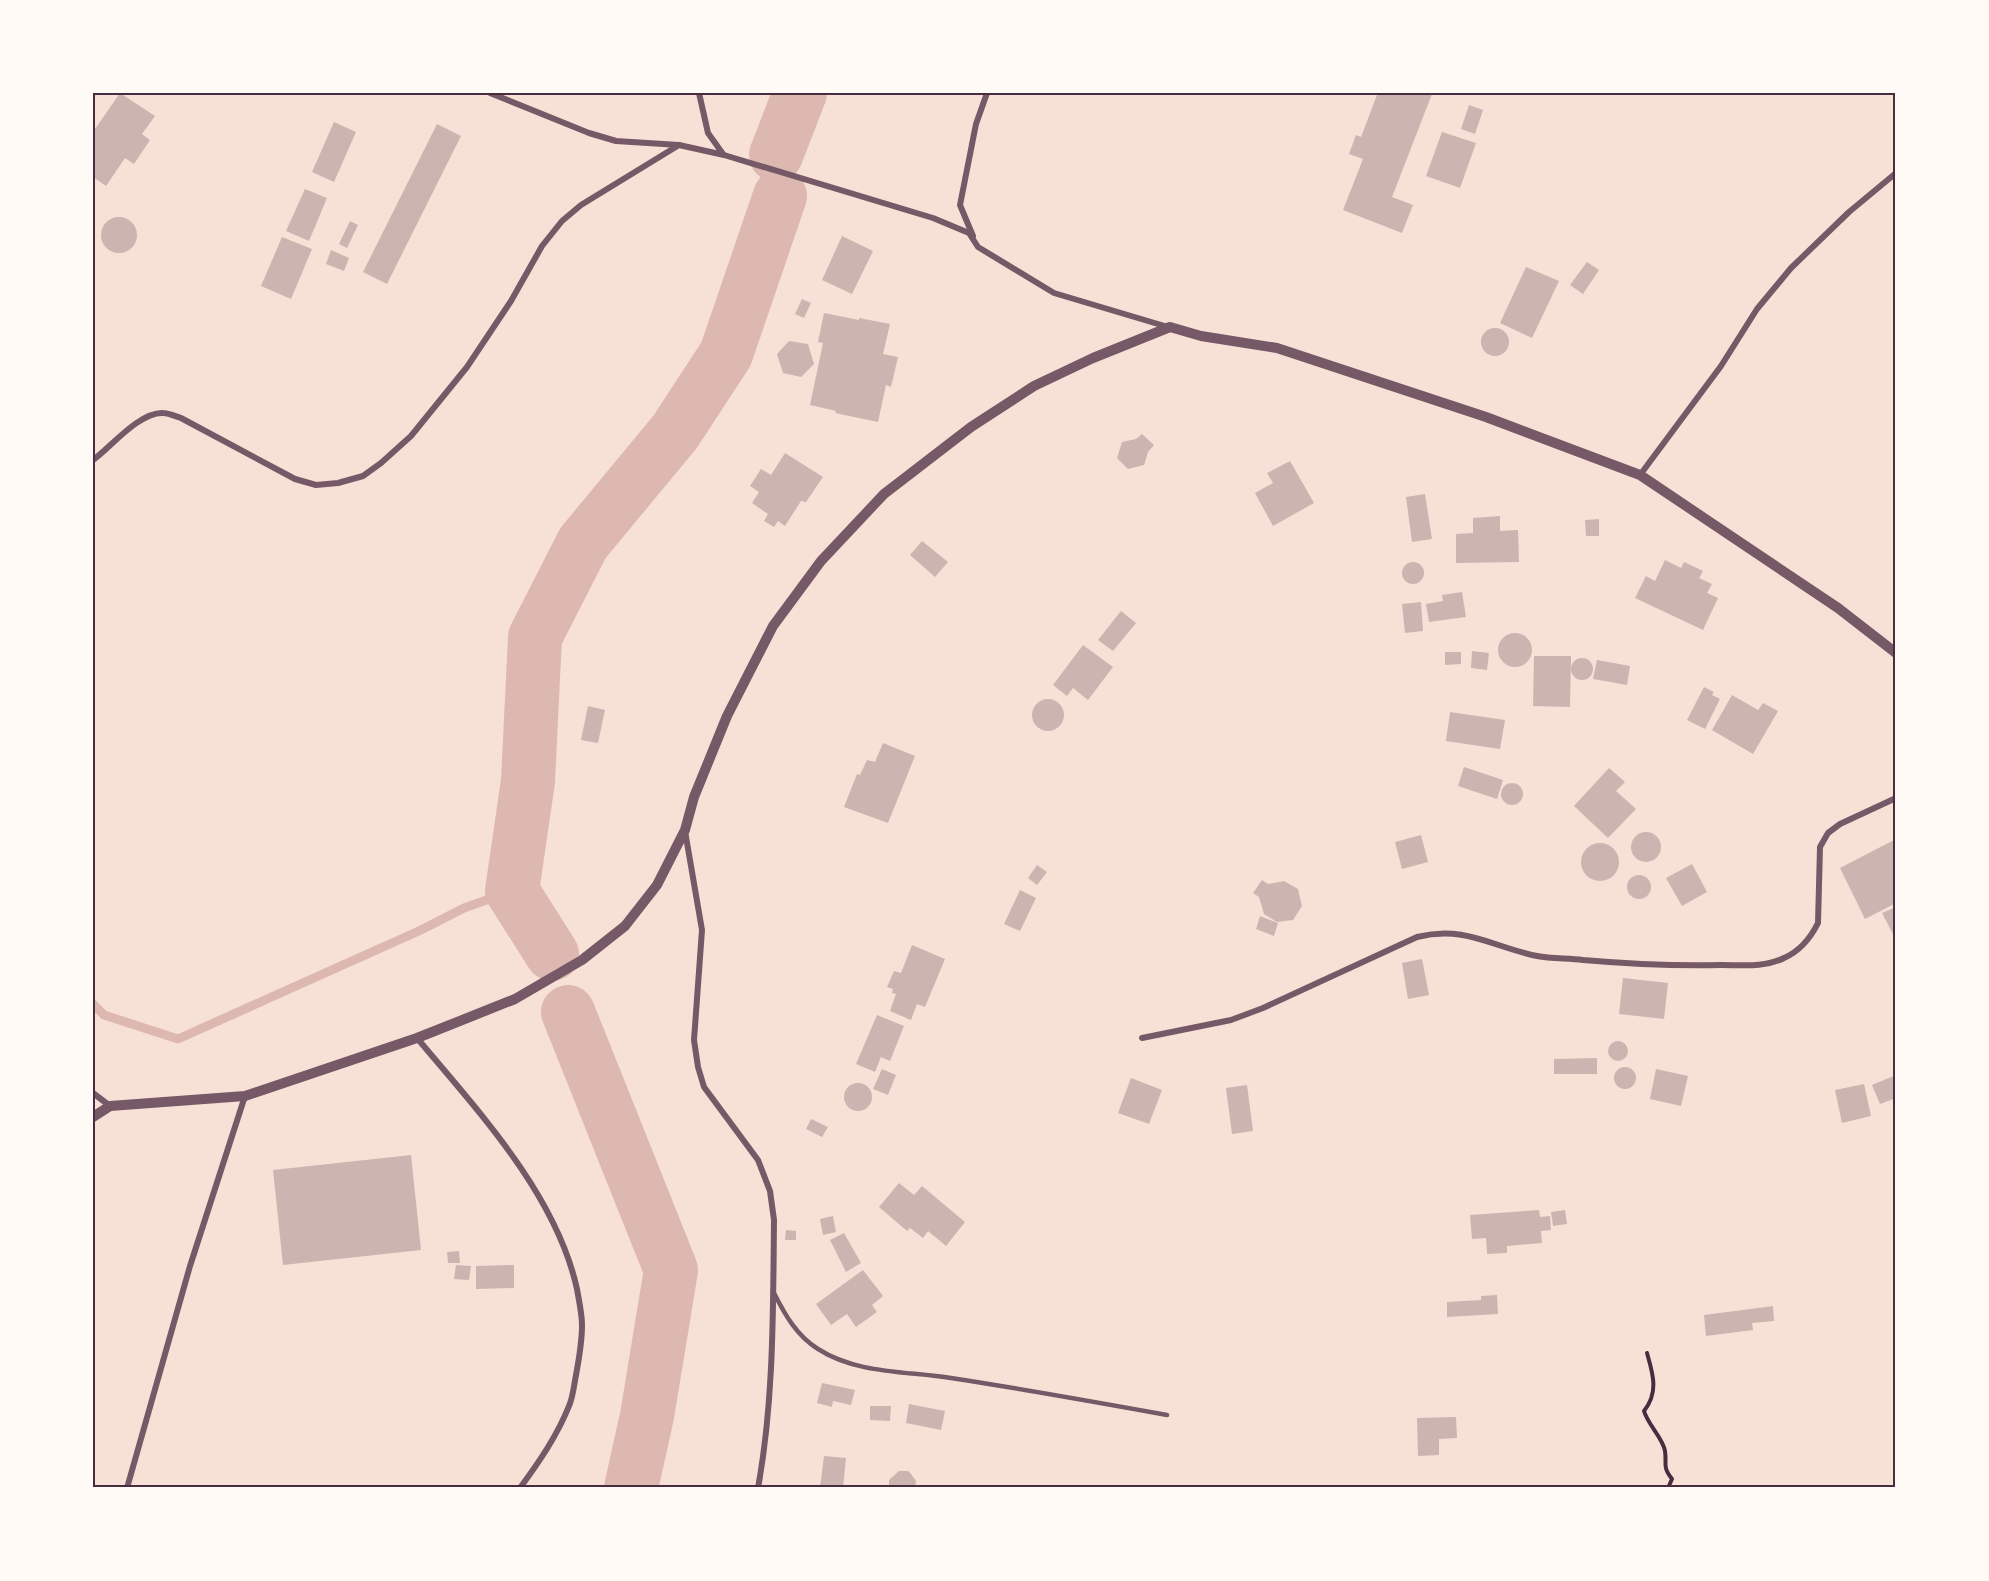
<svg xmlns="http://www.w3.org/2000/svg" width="1989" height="1581" font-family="'Times New Roman',serif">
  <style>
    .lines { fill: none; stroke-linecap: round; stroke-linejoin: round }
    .stream { stroke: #dcb8b0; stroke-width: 9 }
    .river { stroke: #dcb8b0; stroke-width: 54 }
    .building { fill: #ccb4b1 }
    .path { stroke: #4a2c40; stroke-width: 4 }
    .service { stroke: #755966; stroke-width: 4.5 }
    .minor { stroke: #755966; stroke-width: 6 }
    .tertiary { stroke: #755966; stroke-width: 10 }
    .neatline { fill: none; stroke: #4a2c40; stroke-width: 2 }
  </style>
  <rect width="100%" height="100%" fill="#f7e1d7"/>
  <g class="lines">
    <path class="stream" d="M 93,1004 L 104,1015 L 178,1039 L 421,930 L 464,908 L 512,891"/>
    <g class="river">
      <path d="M 776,155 L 800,93"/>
      <path d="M 552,954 L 512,891 L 528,781 L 535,637 L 583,543 L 675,432 L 726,354 L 780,196"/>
      <path d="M 568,1012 L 671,1270 L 647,1416 L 631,1488"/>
    </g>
  </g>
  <g class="building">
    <path d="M 120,93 L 155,116 L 142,134 L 150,140 L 134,164 L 125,158 L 106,186 L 93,177 L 93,132 Z"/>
    <path d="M 1372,93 L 1432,94 L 1392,197 L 1413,205 L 1402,233 L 1343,210 L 1363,159 L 1349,154 L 1356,135 L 1361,137 L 1377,95 Z"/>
    <path d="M 1469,105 L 1483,110 L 1475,134 L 1461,129 Z"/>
    <path d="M 334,122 L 356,132 L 334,182 L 312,172 Z"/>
    <path d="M 437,124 L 461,136 L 387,284 L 363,272 Z"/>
    <path d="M 1442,132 L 1476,143 L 1460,188 L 1426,176 Z"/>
    <path d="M 305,189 L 327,198 L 309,241 L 286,231 Z"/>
    <circle cx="119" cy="235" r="18"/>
    <path d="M 350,221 L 358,225 L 347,248 L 339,244 Z"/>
    <path d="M 842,236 L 873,251 L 852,294 L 822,280 Z"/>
    <path d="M 282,237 L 312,249 L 291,299 L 261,286 Z"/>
    <path d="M 331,250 L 349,258 L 344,271 L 326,264 Z"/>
    <path d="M 1587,262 L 1599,270 L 1583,294 L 1570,285 Z"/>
    <path d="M 1526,267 L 1559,281 L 1532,338 L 1500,323 Z"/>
    <path d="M 802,299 L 811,303 L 804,318 L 795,314 Z"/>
    <path d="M 824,313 L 859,320 L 859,318 L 890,324 L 883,354 L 898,357 L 891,387 L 886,385 L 878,422 L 835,413 L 836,411 L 810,405 L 823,343 L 818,342 Z"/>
    <circle cx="1495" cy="342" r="14"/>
    <path d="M 789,341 L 808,344 L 814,364 L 801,377 L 783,373 L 777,354 Z"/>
    <path d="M 1142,434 L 1154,445 L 1148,452 L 1144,465 L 1128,469 L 1117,458 L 1122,442 L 1136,439 Z"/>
    <path d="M 785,453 L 823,477 L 806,502 L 801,501 L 785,526 L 778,521 L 774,527 L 764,521 L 768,514 L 752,503 L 759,492 L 750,486 L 761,469 L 771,475 Z"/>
    <path d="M 1290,461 L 1314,503 L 1273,526 L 1255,493 L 1273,483 L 1267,473 Z"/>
    <path d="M 1425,494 L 1432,539 L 1412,542 L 1406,497 Z"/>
    <path d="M 1500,516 L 1500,531 L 1518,530 L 1519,562 L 1456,563 L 1456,534 L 1473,533 L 1473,518 Z"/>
    <path d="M 1599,519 L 1599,536 L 1586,536 L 1585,520 Z"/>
    <path d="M 922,541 L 948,562 L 935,577 L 910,555 Z"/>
    <path d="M 1665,560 L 1681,568 L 1684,562 L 1703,571 L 1699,578 L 1712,584 L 1707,593 L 1718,598 L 1703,630 L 1635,598 L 1646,576 L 1655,581 Z"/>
    <circle cx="1413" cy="573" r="11"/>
    <path d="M 1462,592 L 1466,617 L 1429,622 L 1426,604 L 1443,601 L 1442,595 Z"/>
    <path d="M 1421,602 L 1423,631 L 1405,633 L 1402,604 Z"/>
    <path d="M 1121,611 L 1136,623 L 1113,651 L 1098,640 Z"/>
    <circle cx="1515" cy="650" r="17"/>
    <path d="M 1083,645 L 1113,667 L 1088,700 L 1073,688 L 1067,696 L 1053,685 Z"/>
    <path d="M 1472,651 L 1489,653 L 1487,670 L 1471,668 Z"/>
    <path d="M 1445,652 L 1461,652 L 1461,664 L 1445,665 Z"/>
    <path d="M 1534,656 L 1571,656 L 1570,707 L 1533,706 Z"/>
    <circle cx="1582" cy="669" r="11"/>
    <path d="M 1597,660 L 1630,666 L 1627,685 L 1593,679 Z"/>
    <path d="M 1704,687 L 1714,692 L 1712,695 L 1720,699 L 1705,729 L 1687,720 Z"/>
    <path d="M 1732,695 L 1758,710 L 1763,703 L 1778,711 L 1753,754 L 1712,730 Z"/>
    <circle cx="1048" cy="715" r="16"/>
    <path d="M 588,706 L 605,710 L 598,743 L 581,740 Z"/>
    <path d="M 1450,712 L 1505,720 L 1500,749 L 1446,741 Z"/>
    <path d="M 883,743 L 915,756 L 888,823 L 844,807 L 857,774 L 860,775 L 867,760 L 875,762 Z"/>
    <path d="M 1464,767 L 1503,780 L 1497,799 L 1458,786 Z"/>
    <path d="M 1609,768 L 1625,782 L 1616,791 L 1636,809 L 1608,838 L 1574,806 Z"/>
    <circle cx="1512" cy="794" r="11"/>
    <circle cx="1646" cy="847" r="15"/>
    <path d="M 1421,835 L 1428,862 L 1402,869 L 1395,842 Z"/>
    <path d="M 1896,839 L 1896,903 L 1865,919 L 1840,868 Z"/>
    <circle cx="1600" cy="862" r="19"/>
    <path d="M 1692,864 L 1707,892 L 1682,906 L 1666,878 Z"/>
    <path d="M 1037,865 L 1047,872 L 1037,885 L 1028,878 Z"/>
    <circle cx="1639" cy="887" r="12"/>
    <path d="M 1262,880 L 1268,884 L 1284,881 L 1298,889 L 1302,906 L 1293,920 L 1277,922 L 1264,914 L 1259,897 L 1253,893 Z"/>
    <path d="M 1020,890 L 1036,898 L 1020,931 L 1004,924 Z"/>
    <path d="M 1896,907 L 1896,940 L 1882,913 Z"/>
    <path d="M 1260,916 L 1278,923 L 1274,936 L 1256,929 Z"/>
    <path d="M 912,945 L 945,959 L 925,1007 L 917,1004 L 911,1020 L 890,1011 L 896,994 L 892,993 L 893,989 L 887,987 L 894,971 L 901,973 Z"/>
    <path d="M 1422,959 L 1429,995 L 1408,999 L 1402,963 Z"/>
    <path d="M 1623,978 L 1668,983 L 1664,1019 L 1619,1014 Z"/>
    <path d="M 877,1015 L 904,1026 L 890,1061 L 881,1057 L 875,1072 L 856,1064 Z"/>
    <circle cx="1618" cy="1051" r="10"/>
    <path d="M 1597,1058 L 1597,1074 L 1554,1074 L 1554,1059 Z"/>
    <circle cx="1625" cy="1078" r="11"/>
    <path d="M 882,1069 L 896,1075 L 888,1095 L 873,1089 Z"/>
    <path d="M 1656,1069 L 1688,1076 L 1681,1106 L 1650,1099 Z"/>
    <path d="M 1896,1075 L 1896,1098 L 1880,1104 L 1872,1085 Z"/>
    <path d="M 1131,1078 L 1162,1090 L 1149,1124 L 1118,1113 Z"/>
    <circle cx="858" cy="1097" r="14"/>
    <path d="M 1864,1084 L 1871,1116 L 1842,1123 L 1835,1090 Z"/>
    <path d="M 1247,1085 L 1253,1131 L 1232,1134 L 1226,1088 Z"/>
    <path d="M 811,1119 L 828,1127 L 822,1137 L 806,1129 Z"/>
    <path d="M 411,1155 L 421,1250 L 283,1265 L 273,1170 Z"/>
    <path d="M 899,1183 L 914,1195 L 922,1186 L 965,1222 L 946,1246 L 928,1231 L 923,1238 L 910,1228 L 907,1231 L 879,1207 Z"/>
    <path d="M 1539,1210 L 1540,1217 L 1550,1216 L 1551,1230 L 1541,1231 L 1542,1243 L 1507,1246 L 1507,1253 L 1487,1254 L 1486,1238 L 1472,1239 L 1470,1215 Z"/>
    <path d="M 1565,1210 L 1567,1224 L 1553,1226 L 1551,1212 Z"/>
    <path d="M 833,1216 L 836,1232 L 823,1235 L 820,1219 Z"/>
    <path d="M 786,1230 L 796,1231 L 796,1240 L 785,1240 Z"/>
    <path d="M 844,1233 L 861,1263 L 846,1272 L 830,1240 Z"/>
    <path d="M 459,1251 L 460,1263 L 448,1263 L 447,1252 Z"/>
    <path d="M 456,1265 L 471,1266 L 469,1280 L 454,1279 Z"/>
    <path d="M 514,1265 L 514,1288 L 476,1289 L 476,1266 Z"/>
    <path d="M 863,1270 L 883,1296 L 872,1305 L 877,1312 L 856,1327 L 847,1314 L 831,1325 L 816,1304 Z"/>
    <path d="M 1497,1295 L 1498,1314 L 1447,1317 L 1447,1302 L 1481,1300 L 1481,1296 Z"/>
    <path d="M 1773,1306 L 1774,1321 L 1752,1323 L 1753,1330 L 1706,1336 L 1704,1315 Z"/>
    <path d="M 822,1383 L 855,1390 L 851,1405 L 833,1401 L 832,1407 L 817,1403 Z"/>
    <path d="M 909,1404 L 945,1411 L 941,1430 L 906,1423 Z"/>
    <path d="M 870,1406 L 891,1406 L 890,1421 L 870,1420 Z"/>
    <path d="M 1456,1417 L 1457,1438 L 1439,1439 L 1439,1455 L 1418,1456 L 1417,1418 Z"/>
    <path d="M 824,1456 L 846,1458 L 843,1488 L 820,1488 Z"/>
    <path d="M 899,1471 L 908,1471 L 911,1474 L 916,1481 L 915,1488 L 889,1488 L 889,1480 Z"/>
  </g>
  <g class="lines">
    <path class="path" d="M 1647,1353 C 1653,1374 1659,1392 1644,1411 C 1648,1425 1663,1438 1665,1451 C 1667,1465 1662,1466 1672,1479 L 1668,1488"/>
    <path class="service" d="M 774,1293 C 785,1315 797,1336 818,1349 C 857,1374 906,1371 951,1378 C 1023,1389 1095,1402 1167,1415"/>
    <g class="minor">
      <path d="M 490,93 L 589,133 L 616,141 L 679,145 L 724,155 L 933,218 L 969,233 L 978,247 L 1054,293 L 1168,327"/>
      <path d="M 699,93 L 708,133 L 723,154"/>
      <path d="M 973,236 L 960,205 L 976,124 L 987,93"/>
      <path d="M 93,460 C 111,447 139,412 163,413 C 168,413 175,416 181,418 L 295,479 L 316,485 L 338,483 L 363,476 L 381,463 L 411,436 L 467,367 L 511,301 L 542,246 L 562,221 L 581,205 L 679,145"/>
      <path d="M 1640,475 L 1721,366 L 1757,309 L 1791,268 L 1849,212 L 1896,173"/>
      <path d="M 685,831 L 702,930 L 694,1040 L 698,1067 L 704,1087 L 758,1160 L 770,1191 L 774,1220 C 773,1309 774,1400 758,1488"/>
      <path d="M 417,1038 C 478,1111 556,1194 577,1289 C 579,1301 582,1314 582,1325 C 582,1342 579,1359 576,1375 C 574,1385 573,1397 569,1406 C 557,1436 539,1462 520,1488"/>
      <path d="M 1142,1038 L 1231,1020 L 1263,1008 L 1417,937 C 1466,925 1492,947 1537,956 C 1552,959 1568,958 1583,960 C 1629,964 1675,966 1721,965 C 1742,965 1764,968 1784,958 C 1800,951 1810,939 1818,923 L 1820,847 L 1828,833 L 1840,824 L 1896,798"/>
      <path d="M 93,1093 L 110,1106"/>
      <path d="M 127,1488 L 190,1266 L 245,1096"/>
    </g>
    <path class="tertiary" d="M 93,1117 L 110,1106 L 245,1096 L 417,1038 L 515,999 L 582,960 L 625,926 L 657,885 L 685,830 L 694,797 L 727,716 L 773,626 L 821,561 L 884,494 L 971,427 L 1034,386 L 1093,358 L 1170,327 L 1201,336 L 1277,348 L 1486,417 L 1640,475 L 1838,608 L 1896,653"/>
  </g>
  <rect width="1989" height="1581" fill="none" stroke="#fffaf5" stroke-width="189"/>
  <rect x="94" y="94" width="1800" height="1392" class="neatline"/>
</svg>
